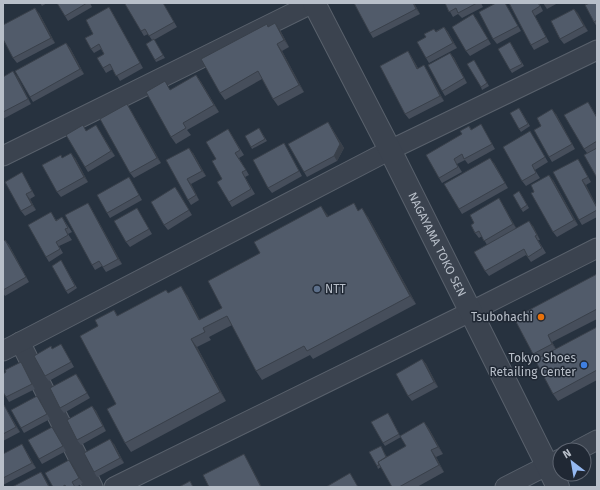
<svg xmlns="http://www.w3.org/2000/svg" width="600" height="490" font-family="'Fira Sans',sans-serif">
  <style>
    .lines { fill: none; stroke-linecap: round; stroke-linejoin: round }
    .minor-casing { stroke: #59616c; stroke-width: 21 }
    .tertiary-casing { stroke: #59616c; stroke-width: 24 }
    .minor { stroke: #3b434f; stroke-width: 19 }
    .tertiary { stroke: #3b434f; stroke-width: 22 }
    .wall { fill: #464e5b }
    .shaded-wall { fill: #39404a }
    .building { fill: #515b6a; stroke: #39404a }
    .service-dot { fill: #5c6f8a; stroke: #202834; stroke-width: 1.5 }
    .food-dot { fill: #e8710a; stroke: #202834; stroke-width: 1.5 }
    .shop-dot { fill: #3f7fe0; stroke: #202834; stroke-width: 1.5 }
    .labels { text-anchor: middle; stroke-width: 3; stroke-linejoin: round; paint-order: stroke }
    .street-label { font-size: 12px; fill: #b8bfc9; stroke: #202834 }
    .poi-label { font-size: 12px; fill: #b8bfc9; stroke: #202834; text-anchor: end }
  </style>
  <rect width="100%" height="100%" fill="#27323f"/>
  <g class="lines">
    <defs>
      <g id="minor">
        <path d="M 3,156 L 313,3"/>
        <path d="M 20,342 L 93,487"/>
        <path d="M 3,351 L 390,150 L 597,50"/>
        <path d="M 578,450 L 597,440"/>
        <path d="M 114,487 L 470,312 L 597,248"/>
        <path d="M 505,487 L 560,459"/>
      </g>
      <g id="tertiary">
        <path id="s1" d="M 314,3 L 390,150 L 558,487"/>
      </g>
    </defs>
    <use href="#minor" class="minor-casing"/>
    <use href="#tertiary" class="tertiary-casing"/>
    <use href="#minor" class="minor"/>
    <use href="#tertiary" class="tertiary"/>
  </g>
  <g class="wall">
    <path d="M 40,3 L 47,3 L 42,6 Z"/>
    <path d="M 57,3 L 90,3 L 92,7 L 68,21 Z"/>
    <path d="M 126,3 L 163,3 L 177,27 L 154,40 L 165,58 L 156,62 L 155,60 L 152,40 L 148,34 L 144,36 L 141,31 Z"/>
    <path d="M 354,3 L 414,3 L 420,14 L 373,38 L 370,33 Z"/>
    <path d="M 445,3 L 481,3 L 483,7 L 462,18 L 458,14 L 453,17 Z"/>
    <path d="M 496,3 L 505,3 L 521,31 L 497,44 L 493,39 Z"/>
    <path d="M 509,3 L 539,3 L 543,11 L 535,16 L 549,42 L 534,50 L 531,45 Z"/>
    <path d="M 543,3 L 558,3 L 547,9 Z"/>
    <path d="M 597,3 L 597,27 L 594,22 Z"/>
    <path d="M 574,9 L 588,31 L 564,44 L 560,39 Z"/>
    <path d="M 112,12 L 143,68 L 120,81 L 113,69 L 106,73 L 103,68 L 104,54 L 101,49 L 94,53 L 91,49 L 93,34 Z"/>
    <path d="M 39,13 L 55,43 L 17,63 L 13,58 Z"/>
    <path d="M 473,14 L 491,44 L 470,56 L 466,51 Z"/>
    <path d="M 275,23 L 280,30 L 289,47 L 282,51 L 304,92 L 278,106 L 273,99 L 262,79 L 225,100 L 220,93 L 267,24 L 269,27 Z"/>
    <path d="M 444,27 L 448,32 L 457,48 L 429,63 L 426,58 L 436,31 Z"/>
    <path d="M 66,43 L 70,48 L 84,74 L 33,102 L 30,97 Z"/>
    <path d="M 512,45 L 524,66 L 512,73 L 510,70 Z"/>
    <path d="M 408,51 L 411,56 L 418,68 L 427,70 L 444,101 L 409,119 L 405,114 Z"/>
    <path d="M 450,53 L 454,58 L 467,83 L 445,96 L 442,91 Z"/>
    <path d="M 474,60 L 489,86 L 482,90 L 481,87 Z"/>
    <path d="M 196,75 L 201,82 L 219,112 L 187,130 L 191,135 L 176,144 L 171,137 L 171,90 Z"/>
    <path d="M 17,76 L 31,104 L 3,119 L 3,77 Z"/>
    <path d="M 591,107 L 597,117 L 597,178 L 587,153 L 584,149 Z"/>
    <path d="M 130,109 L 161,163 L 134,178 L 130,173 Z"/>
    <path d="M 521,111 L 530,126 L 521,132 L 519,129 Z"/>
    <path d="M 556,114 L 575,149 L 552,162 L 549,157 L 541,126 Z"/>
    <path d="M 328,122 L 344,148 L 337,161 L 307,177 L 304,172 Z"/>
    <path d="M 481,124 L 495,149 L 468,164 L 465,160 L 457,164 L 462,172 L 442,183 L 439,178 L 462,134 L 469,126 L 472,130 Z"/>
    <path d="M 259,128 L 267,141 L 252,149 L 251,147 Z"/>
    <path d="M 228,129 L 244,155 L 239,158 L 249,175 L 245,177 L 255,194 L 232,207 L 229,202 L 222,179 Z"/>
    <path d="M 99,130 L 115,156 L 88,172 L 85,167 L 87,131 Z"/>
    <path d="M 530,131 L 548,162 L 535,170 L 540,178 L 526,186 L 522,181 Z"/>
    <path d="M 287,148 L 302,176 L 272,193 L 268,188 Z"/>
    <path d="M 193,153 L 206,176 L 191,184 L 199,200 L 191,205 L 188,200 L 166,160 Z"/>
    <path d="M 63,158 L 75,158 L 88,182 L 61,197 L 57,192 Z"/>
    <path d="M 494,163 L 508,188 L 462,214 L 459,209 Z"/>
    <path d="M 581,164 L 591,182 L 586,185 L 597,207 L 597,217 L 582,225 L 579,220 Z"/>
    <path d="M 22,172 L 35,196 L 30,199 L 36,210 L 25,216 L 21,211 Z"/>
    <path d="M 553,180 L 578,225 L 557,237 L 553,232 L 534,192 Z"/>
    <path d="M 132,182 L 142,200 L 110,218 L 107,213 Z"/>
    <path d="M 175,187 L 192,215 L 168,230 L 164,225 Z"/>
    <path d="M 521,194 L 529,208 L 523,212 L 521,209 Z"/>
    <path d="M 88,203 L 91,208 L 122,264 L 106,272 L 102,266 L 95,270 L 92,265 Z"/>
    <path d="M 502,203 L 516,228 L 533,226 L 540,240 L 538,240 L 546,253 L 531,262 L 526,255 L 489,276 L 485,271 L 487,245 L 482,236 L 479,238 L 475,233 Z"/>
    <path d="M 137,208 L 152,234 L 130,247 L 126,242 Z"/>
    <path d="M 359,210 L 368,217 L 416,304 L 313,359 L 310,355 L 262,380 L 256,371 L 232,325 L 209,337 L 211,340 L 197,347 L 226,401 L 131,452 L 125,443 L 98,326 L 114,310 L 118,316 L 166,290 L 168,293 L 187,295 L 200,320 L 222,308 L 260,253 L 327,214 L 328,217 Z"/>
    <path d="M 51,212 L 56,220 L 62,217 L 72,232 L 68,234 L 72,240 L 59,246 L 63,253 L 49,262 L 46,257 Z"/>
    <path d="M 5,240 L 9,245 L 29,282 L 5,296 L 3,293 L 3,242 Z"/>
    <path d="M 61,260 L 77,288 L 68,294 L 66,291 Z"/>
    <path d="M 597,274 L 597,319 L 552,342 L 556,349 L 597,327 L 597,380 L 558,401 L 553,394 L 537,359 L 533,354 L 514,318 Z"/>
    <path d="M 51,346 L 53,349 L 64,349 L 74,367 L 49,381 L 45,376 Z"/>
    <path d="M 422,359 L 426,364 L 438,387 L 412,401 L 408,396 Z"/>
    <path d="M 21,362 L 24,367 L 35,389 L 9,402 L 6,397 L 6,372 Z"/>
    <path d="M 76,374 L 90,398 L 64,413 L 60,408 Z"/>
    <path d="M 41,401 L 50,419 L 24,433 L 21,428 Z"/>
    <path d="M 3,406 L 7,410 L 20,432 L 3,441 Z"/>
    <path d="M 92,406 L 96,411 L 106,431 L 81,445 L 77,440 Z"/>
    <path d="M 390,416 L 400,436 L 424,422 L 429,429 L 443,454 L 436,457 L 444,472 L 417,487 L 392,487 L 381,467 L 378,469 L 377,466 L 382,449 L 387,457 L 406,446 L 401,437 L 385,446 L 383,443 Z"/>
    <path d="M 52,427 L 56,432 L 66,451 L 42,464 L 39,459 Z"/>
    <path d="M 22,444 L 25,449 L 36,468 L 3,485 L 3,454 Z"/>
    <path d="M 114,444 L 124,463 L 97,477 L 94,472 Z"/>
    <path d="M 69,460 L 83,483 L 76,487 L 53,487 Z"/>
  </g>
  <g class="shaded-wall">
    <path d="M 413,3 L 414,3 L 420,14 L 416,9 Z"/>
    <path d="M 109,7 L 112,12 L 143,68 L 140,63 Z"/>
    <path d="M 35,8 L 39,13 L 55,43 L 51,38 Z"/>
    <path d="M 574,9 L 578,13 L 588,31 L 584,26 Z"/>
    <path d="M 473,14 L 477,19 L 491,44 Z"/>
    <path d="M 275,23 L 280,30 L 289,47 L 284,40 Z"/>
    <path d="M 444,27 L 448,32 L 457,48 L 453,43 Z"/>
    <path d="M 66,43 L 70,48 L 84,74 L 80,69 Z"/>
    <path d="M 277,44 L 282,51 L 304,92 L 299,85 Z"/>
    <path d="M 408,51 L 411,56 L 421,74 L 417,69 Z"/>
    <path d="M 450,53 L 454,58 L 467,83 L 464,78 Z"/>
    <path d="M 424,65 L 427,70 L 444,101 L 440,96 Z"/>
    <path d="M 13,71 L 17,76 L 31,104 L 28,99 Z"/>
    <path d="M 196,75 L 201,82 L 219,112 L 214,105 Z"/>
    <path d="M 127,104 L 130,109 L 161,163 L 157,158 Z"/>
    <path d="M 552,109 L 556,114 L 575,149 L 572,144 Z"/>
    <path d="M 328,122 L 344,148 L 337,161 L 334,156 Z"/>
    <path d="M 96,125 L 99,130 L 115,156 L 111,151 Z"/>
    <path d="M 189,148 L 193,153 L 206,176 L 202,171 Z"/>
    <path d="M 71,153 L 75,158 L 88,182 L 84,177 Z"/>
    <path d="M 490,158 L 494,163 L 508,188 Z"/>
    <path d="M 22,172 L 25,177 L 35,196 L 32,191 Z"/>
    <path d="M 549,175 L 553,180 L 578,225 L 574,220 Z"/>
    <path d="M 187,179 L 191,184 L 199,200 L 196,195 Z"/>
    <path d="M 582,180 L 586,185 L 597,207 L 597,208 Z"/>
    <path d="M 175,187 L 179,192 L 192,215 L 189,210 Z"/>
    <path d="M 26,194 L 30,199 L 36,210 L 32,205 Z"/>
    <path d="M 499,198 L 502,203 L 517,229 L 513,224 Z"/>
    <path d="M 88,203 L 91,208 L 122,264 L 118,259 Z"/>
    <path d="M 321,206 L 327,214 L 333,226 L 327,217 Z"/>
    <path d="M 362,208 L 368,217 L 416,304 L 410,296 Z"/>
    <path d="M 529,221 L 533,226 L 540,240 L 537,235 Z"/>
    <path d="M 5,240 L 9,245 L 29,282 L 26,277 Z"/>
    <path d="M 181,286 L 187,295 L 205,329 L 199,320 Z"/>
    <path d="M 548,335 L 552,342 L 557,351 L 552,344 Z"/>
    <path d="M 191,339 L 197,347 L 226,401 L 220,392 Z"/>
    <path d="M 422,359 L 426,364 L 438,387 L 434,382 Z"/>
    <path d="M 21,362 L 24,367 L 35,389 L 32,384 Z"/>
    <path d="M 76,374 L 80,379 L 90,398 L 87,393 Z"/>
    <path d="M 37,396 L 41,401 L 50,419 L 47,414 Z"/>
    <path d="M 4,405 L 7,410 L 20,432 L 16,427 Z"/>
    <path d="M 92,406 L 96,411 L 106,431 L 103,426 Z"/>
    <path d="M 424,422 L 429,429 L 443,454 L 438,447 Z"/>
    <path d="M 52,427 L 56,432 L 66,451 L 63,446 Z"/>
    <path d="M 110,439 L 114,444 L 124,463 L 120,458 Z"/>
    <path d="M 22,444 L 25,449 L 36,468 L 32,463 Z"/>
    <path d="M 431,450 L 436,457 L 444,472 L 439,465 Z"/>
    <path d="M 244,454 L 247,459 L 262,487 L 261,487 Z"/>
    <path d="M 69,460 L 73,465 L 83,483 L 79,478 Z"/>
    <path d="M 41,472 L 44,476 L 50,487 L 49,487 Z"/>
  </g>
  <g class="building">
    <path d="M 57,3 L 87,3 L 65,16 Z"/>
    <path d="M 126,3 L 163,3 L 174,22 L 149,36 L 145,29 L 141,31 L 125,4 Z"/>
    <path d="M 354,3 L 413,3 L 416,9 L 370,33 Z"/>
    <path d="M 445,3 L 477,3 L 458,13 L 456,8 L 449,12 Z"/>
    <path d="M 496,3 L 505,3 L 518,26 L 493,39 L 479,12 Z"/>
    <path d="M 509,3 L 538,3 L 540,6 L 532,11 L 546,37 L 531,45 Z"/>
    <path d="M 590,3 L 597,3 L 597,20 L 594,22 L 585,5 Z"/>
    <path d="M 109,7 L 140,63 L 116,76 L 110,64 L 103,68 L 97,58 L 104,54 L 99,44 L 91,49 L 85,38 L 93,34 L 86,20 Z"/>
    <path d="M 35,8 L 51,38 L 13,58 L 3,39 L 3,25 Z"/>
    <path d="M 574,9 L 584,26 L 560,39 L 551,21 Z"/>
    <path d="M 473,14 L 488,39 L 466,51 L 452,27 Z"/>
    <path d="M 275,23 L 284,40 L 277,44 L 299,85 L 273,99 L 258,71 L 220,93 L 201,59 L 267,24 L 268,27 Z"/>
    <path d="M 444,27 L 453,43 L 426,58 L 417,42 L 426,37 L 424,34 L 434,29 L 436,32 Z"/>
    <path d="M 154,39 L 163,55 L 155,60 L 146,44 Z"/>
    <path d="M 510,42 L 522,64 L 510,70 L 498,49 Z"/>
    <path d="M 66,43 L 80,69 L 30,97 L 15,71 Z"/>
    <path d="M 408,51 L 417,69 L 424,65 L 440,96 L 405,114 L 380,66 Z"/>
    <path d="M 450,53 L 464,78 L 442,91 L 428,65 Z"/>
    <path d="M 474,60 L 487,83 L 481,87 L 467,64 Z"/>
    <path d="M 13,71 L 28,99 L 3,112 L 3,77 Z"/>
    <path d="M 196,75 L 214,105 L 183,123 L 186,128 L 171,137 L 146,92 L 165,81 L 170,90 Z"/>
    <path d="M 588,102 L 597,118 L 597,141 L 584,149 L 564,115 Z"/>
    <path d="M 127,104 L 157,158 L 130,173 L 100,119 Z"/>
    <path d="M 519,108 L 528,124 L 519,129 L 510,113 Z"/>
    <path d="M 552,109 L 572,144 L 549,157 L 534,130 L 541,126 L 537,118 Z"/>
    <path d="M 328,122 L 340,144 L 334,156 L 304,172 L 288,144 Z"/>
    <path d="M 481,124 L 492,144 L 464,159 L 462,154 L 454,159 L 458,167 L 439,178 L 426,155 L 462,134 L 460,131 L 469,126 L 471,130 Z"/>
    <path d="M 83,125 L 86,131 L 96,125 L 111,151 L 85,167 L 66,135 Z"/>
    <path d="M 259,128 L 265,139 L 251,147 L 245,136 Z"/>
    <path d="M 228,129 L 240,150 L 235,153 L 246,170 L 242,172 L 251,189 L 229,202 L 217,182 L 222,179 L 212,161 L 216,159 L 206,142 Z"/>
    <path d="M 530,131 L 545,157 L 532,165 L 536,173 L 522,181 L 503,147 Z"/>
    <path d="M 284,143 L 299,171 L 268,188 L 253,160 Z"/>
    <path d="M 189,148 L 202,171 L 187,179 L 196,195 L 188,200 L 166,160 Z"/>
    <path d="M 597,148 L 597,178 L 584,155 Z"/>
    <path d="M 71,153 L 84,177 L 57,192 L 42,165 L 61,155 L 62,158 Z"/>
    <path d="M 490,158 L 505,183 L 459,209 L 444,184 Z"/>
    <path d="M 578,159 L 588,177 L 582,180 L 597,208 L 597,210 L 579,220 L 553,172 Z"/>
    <path d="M 22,172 L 32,191 L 26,194 L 32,205 L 21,211 L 5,182 Z"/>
    <path d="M 549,175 L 574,220 L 553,232 L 531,193 L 534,192 L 531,185 Z"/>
    <path d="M 129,177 L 139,195 L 107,213 L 97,195 Z"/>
    <path d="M 175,187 L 189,210 L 164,225 L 151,202 Z"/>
    <path d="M 519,191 L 527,205 L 521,209 L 513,195 Z"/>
    <path d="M 499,198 L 513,224 L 484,241 L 479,231 L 475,233 L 471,225 L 474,223 L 470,215 Z"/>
    <path d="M 88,203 L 118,259 L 103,267 L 99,261 L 92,265 L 65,215 Z"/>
    <path d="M 354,203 L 358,211 L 362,208 L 410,296 L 307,351 L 304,346 L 256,371 L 227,316 L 203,328 L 205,332 L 191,339 L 220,392 L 125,443 L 107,409 L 116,404 L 80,336 L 98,326 L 95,320 L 114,310 L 117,316 L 166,290 L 168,293 L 181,286 L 199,320 L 222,308 L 208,281 L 260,253 L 254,242 L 321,206 L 327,217 Z"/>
    <path d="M 137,208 L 149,229 L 126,242 L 114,221 Z"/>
    <path d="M 51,212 L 56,221 L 62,217 L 68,228 L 65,229 L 68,235 L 56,242 L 60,249 L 46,257 L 28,225 Z"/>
    <path d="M 529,221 L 537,235 L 535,236 L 542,248 L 528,257 L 524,249 L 485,271 L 474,252 Z"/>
    <path d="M 5,240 L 26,277 L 3,290 L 3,242 Z"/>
    <path d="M 61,260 L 75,286 L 66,291 L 52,266 Z"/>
    <path d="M 597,274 L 597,309 L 548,335 L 552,344 L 533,354 L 514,318 Z"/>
    <path d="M 597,327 L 597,370 L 553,394 L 535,360 Z"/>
    <path d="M 61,344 L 71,362 L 45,376 L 34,356 L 51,346 L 52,349 Z"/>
    <path d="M 422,359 L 434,382 L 408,396 L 396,374 Z"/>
    <path d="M 21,362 L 32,384 L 6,397 L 3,392 L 3,374 L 6,372 L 5,370 Z"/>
    <path d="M 76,374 L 87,393 L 60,408 L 50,388 Z"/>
    <path d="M 37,396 L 47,414 L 21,428 L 11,410 Z"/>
    <path d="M 4,405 L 16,427 L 3,434 L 3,406 Z"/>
    <path d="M 92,406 L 103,426 L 77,440 L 67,420 Z"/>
    <path d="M 388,413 L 399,434 L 383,443 L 371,422 Z"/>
    <path d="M 424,422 L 438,447 L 431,450 L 439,465 L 399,487 L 392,487 L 378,462 L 406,446 L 400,436 Z"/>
    <path d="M 52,427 L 63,446 L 39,459 L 28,440 Z"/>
    <path d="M 110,439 L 120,458 L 94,472 L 84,453 Z"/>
    <path d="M 22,444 L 32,463 L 3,478 L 3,454 Z"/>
    <path d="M 381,446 L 386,457 L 378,462 L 379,465 L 377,466 L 369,452 Z"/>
    <path d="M 244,454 L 261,487 L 209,487 L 203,475 Z"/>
    <path d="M 69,460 L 79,478 L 72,482 L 75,487 L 66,487 L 65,485 L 62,487 L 53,487 L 45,473 Z"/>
    <path d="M 41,472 L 49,487 L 12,487 Z"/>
    <path d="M 350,473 L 358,487 L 326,487 Z"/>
    <path d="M 190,481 L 193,487 L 179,487 Z"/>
  </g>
  <circle class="service-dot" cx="317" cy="289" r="4"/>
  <circle class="food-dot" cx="541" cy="317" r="4"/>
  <circle class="shop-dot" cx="584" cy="365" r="4"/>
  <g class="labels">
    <g class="street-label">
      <text dy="4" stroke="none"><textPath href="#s1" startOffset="271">NAGAYAMA TOKO SEN</textPath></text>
    </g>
    <g class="poi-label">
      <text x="325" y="293" text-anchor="start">NTT</text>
      <text x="533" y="321">Tsubohachi</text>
      <text x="576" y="362">Tokyo Shoes<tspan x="576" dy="14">Retailing Center</tspan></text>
    </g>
  </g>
  <rect width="600" height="490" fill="none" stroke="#b8bfc9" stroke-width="8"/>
  <g transform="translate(572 462) rotate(329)"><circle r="19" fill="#202834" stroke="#5d6470"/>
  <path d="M0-3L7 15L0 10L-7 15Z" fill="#95b9f1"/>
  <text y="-6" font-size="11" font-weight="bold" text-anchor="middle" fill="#b8bfc9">N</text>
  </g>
</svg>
